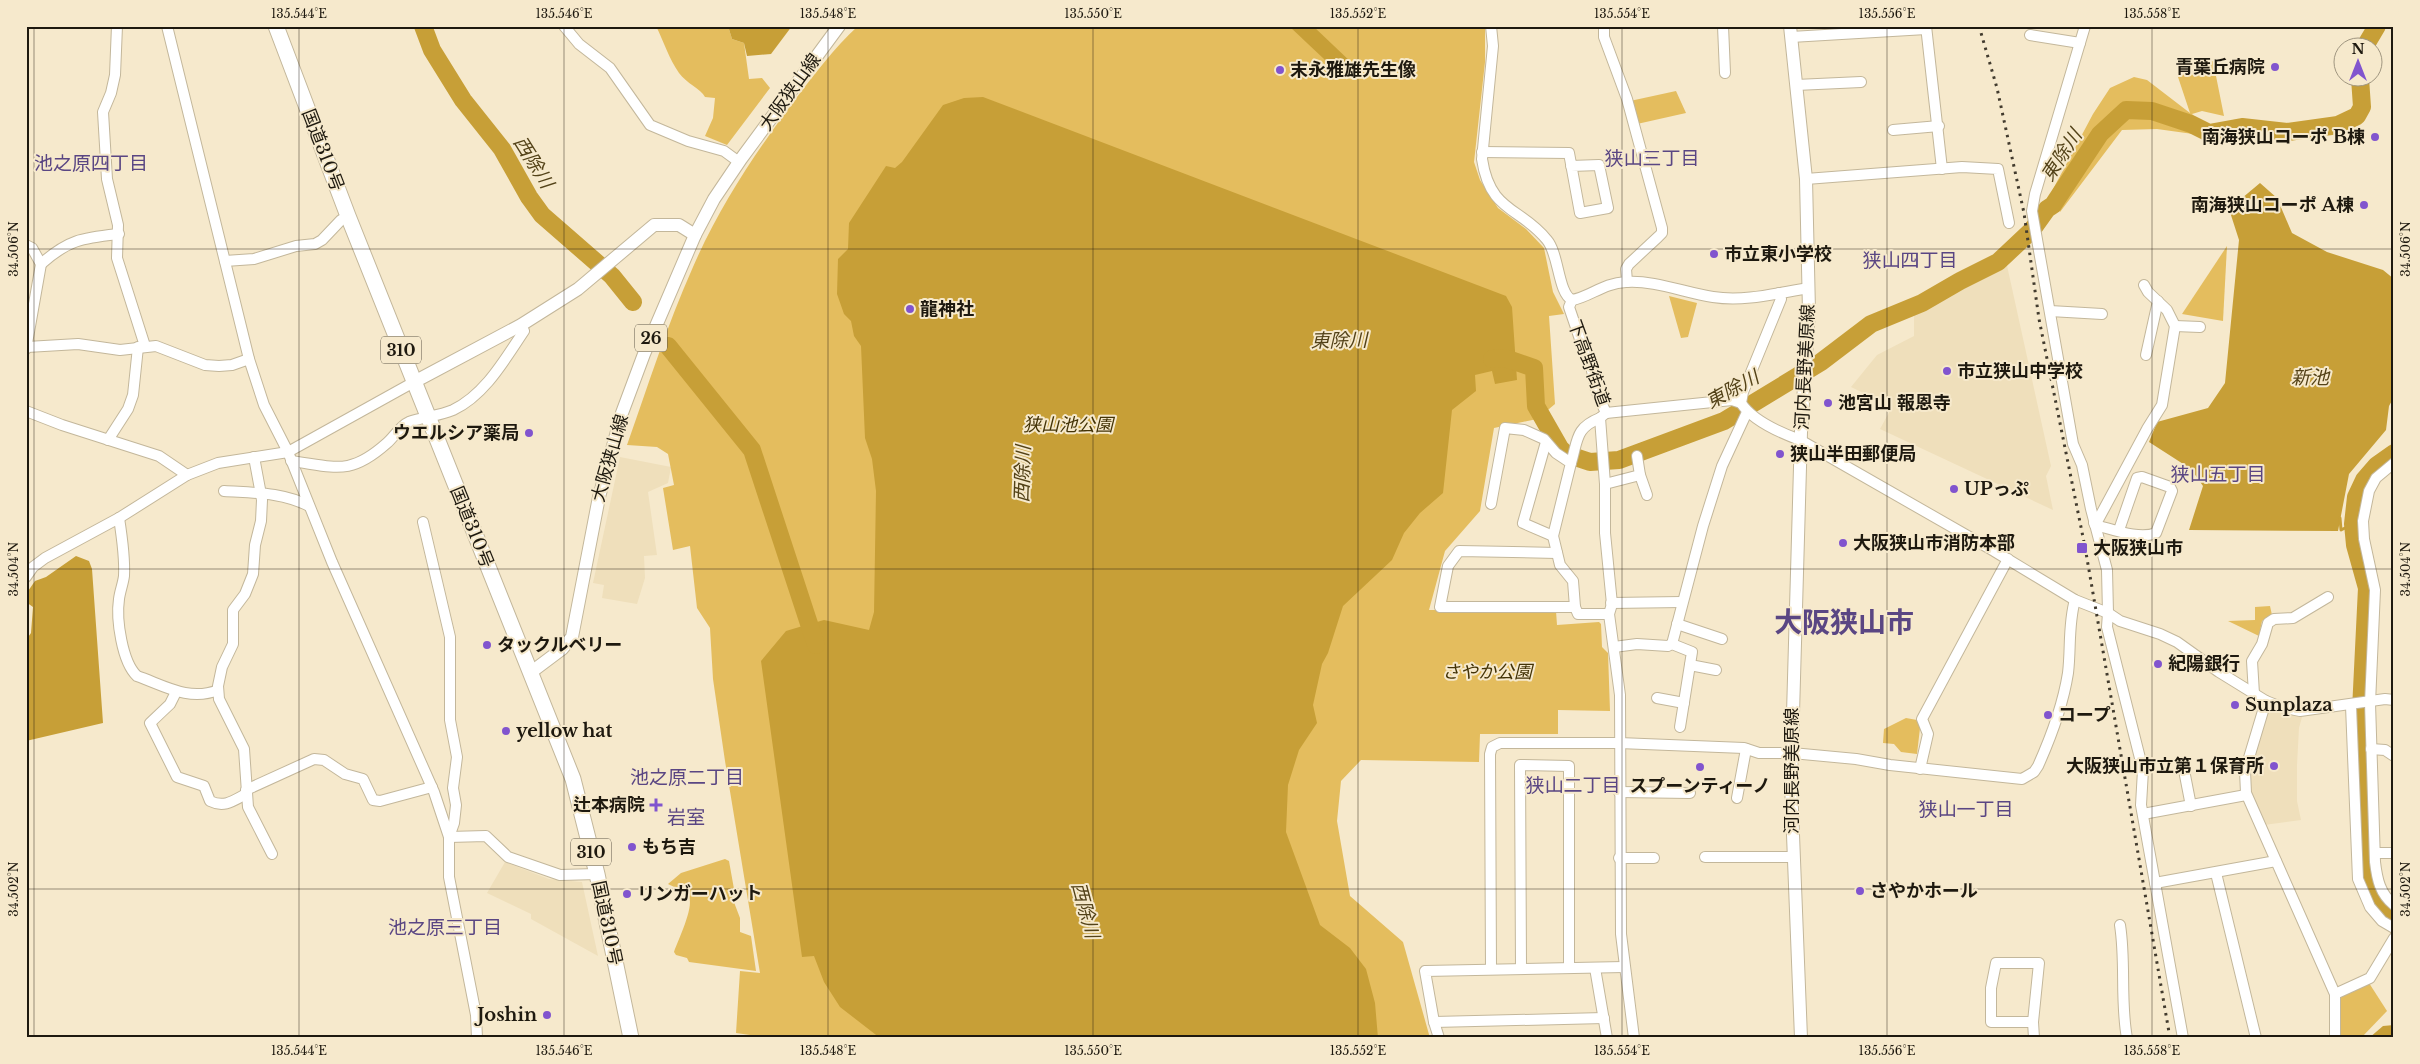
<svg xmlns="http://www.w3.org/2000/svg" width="2420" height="1064" font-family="'Libre Baskerville','Noto Sans JP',serif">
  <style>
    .built { fill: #efdfbb }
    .green { fill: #e4bd5e }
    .water { fill: #c79f37 }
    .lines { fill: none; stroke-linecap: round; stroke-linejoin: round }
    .stream { stroke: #c79f37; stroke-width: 3 }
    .river { stroke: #c79f37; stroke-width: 18 }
    .minor-casing { stroke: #c3b79b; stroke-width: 12 }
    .major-casing { stroke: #c3b79b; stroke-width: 14 }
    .highway-casing { stroke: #c3b79b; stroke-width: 17 }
    .minor { stroke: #fff; stroke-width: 10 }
    .major { stroke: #fff; stroke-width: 12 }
    .highway { stroke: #fff; stroke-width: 15 }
    .rail { stroke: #423b2e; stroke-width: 3; stroke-dasharray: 2.5 5; stroke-linecap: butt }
    .ticks { fill: none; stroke: #1e190f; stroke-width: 1; stroke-opacity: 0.45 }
    .poi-dot { fill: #8154ce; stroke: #f6e9cc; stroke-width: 2 }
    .labels { text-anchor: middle; stroke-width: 4; stroke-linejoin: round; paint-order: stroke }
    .shield { fill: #f6e9cc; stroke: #5f5748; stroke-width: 1 }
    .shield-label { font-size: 16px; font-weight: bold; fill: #1e190f }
    .poi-label { font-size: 18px; font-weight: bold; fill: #1e190f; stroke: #f6e9cc; text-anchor: start }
    .street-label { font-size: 18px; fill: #1e190f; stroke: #f6e9cc }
    .park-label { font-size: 18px; font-style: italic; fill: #433306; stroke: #f6e9cc }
    .water-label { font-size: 19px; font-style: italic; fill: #534218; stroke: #f6e9cc }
    .neighbourhood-label { font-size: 19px; fill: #5a4683; stroke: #f6e9cc }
    .town-label { font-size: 28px; font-weight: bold; fill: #5a4683; stroke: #f6e9cc }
    .neatline { fill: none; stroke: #1e190f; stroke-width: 2 }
    .ticks-label { font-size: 12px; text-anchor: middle; fill: #1e190f }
  </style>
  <rect width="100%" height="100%" fill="#f6e9cc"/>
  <g class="built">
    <path d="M 2006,261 L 2051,466 L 2046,476 L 2053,510 L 1880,429 L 1892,407 L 1851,387 L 1877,355 L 1914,336 L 1914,313 L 1923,311 Z"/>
    <path d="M 620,457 L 671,467 L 668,483 L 648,492 L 657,555 L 644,556 L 645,578 L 637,604 L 602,598 L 604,585 L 593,583 Z"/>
    <path d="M 2268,709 L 2302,717 L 2299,728 L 2297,765 L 2297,801 L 2301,820 L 2264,825 L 2251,798 L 2248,776 Z"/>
    <path d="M 505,862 L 549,879 L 582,882 L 598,956 L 531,919 L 531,914 L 487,893 Z"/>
  </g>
  <g class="green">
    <path d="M 656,26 L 728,26 L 732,39 L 744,43 L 749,79 L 762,78 L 770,88 L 727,145 L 705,136 L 713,118 L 715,98 L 705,97 C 701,89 686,83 679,73 C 669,59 664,42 656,26 Z"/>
    <path d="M 858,26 L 1485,26 L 1485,62 L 1474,162 L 1480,180 L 1498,208 L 1526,229 L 1544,248 L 1553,292 L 1564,314 L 1549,316 L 1555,404 L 1537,419 L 1494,428 L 1480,511 L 1445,551 L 1429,610 L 1556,611 L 1557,625 L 1599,622 L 1601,624 L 1602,647 L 1608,653 L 1610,711 L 1558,710 L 1558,734 L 1480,734 L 1479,762 L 1361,760 L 1341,781 L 1337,821 L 1350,896 L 1403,942 L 1430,1038 L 770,1038 L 736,1033 L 740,971 L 760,973 L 725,761 L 713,679 L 710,628 L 697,608 L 690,546 L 673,550 L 663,488 L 674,485 L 668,454 L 657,447 L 627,445 C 648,386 667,325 693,267 C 719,207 755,153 794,101 C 814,75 833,49 858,26 Z"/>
    <path d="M 2213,61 L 2224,116 L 2202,111 L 2192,114 L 2201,122 L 2193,134 L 2157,129 L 2122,130 L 2060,212 L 2052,191 L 2093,114 L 2110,88 L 2134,77 L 2147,80 L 2190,113 L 2178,77 Z"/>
    <path d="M 1676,91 L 1686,113 L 1637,124 L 1630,101 Z"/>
    <path d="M 2227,246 L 2223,321 L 2182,314 Z"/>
    <path d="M 1669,296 L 1697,303 L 1688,337 L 1681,338 Z"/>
    <path d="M 2270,606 L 2272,615 L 2262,621 L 2259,636 L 2228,621 L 2255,620 L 2255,607 Z"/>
    <path d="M 1906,718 L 1917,720 L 1920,728 L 1917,754 L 1901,752 L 1894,744 L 1883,743 L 1884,729 Z"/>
    <path d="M 725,859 L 729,861 L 734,889 L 732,897 L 740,918 L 740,932 L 751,936 L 756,971 L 689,962 L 687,958 L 676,955 L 674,952 C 678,940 694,908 689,897 C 686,891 674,887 668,884 L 681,873 Z"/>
    <path d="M 2369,983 L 2387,1011 L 2361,1038 L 2339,1038 L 2338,996 Z"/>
  </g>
  <g class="water">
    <path d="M 728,26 L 792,26 L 771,54 L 747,56 L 744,43 L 732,39 Z"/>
    <path d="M 1289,26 L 1313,26 L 1353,64 L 1342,76 Z"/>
    <path d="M 983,97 L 1506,296 L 1512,307 L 1517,380 L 1495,384 L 1492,371 L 1475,375 L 1476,391 L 1452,410 L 1443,493 L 1420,513 L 1404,533 L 1392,560 L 1343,606 L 1328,653 L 1322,664 L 1313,705 L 1317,723 L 1299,750 L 1288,785 L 1286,832 L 1320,925 L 1350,948 L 1366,969 L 1375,1003 L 1378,1038 L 880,1038 L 840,1007 L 824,982 L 814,956 L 802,957 L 761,661 L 786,631 L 806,625 L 824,620 L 869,630 L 874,612 L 876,491 L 872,459 L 865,438 L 861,346 L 854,336 L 851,321 L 844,314 L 837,294 L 838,259 L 848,249 L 849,223 L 886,166 L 895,168 L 902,162 L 943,105 L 964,98 Z"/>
    <path d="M 2260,183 L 2277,198 L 2292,233 L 2327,252 L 2383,270 L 2394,279 L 2394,397 L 2389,406 L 2386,430 L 2349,474 L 2338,531 L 2189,530 L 2203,486 L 2191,469 L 2149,442 L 2157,422 L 2208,408 L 2225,383 L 2239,240 L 2229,209 Z"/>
    <path d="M 76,556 L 89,561 L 92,569 L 103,723 L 26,741 L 26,640 L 31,633 L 33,607 L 26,602 L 26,594 L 35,581 L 46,577 Z"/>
    <path d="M 2394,1025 L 2394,1038 L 2369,1038 L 2383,1026 Z"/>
  </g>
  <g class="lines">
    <path class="stream" d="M 2340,518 L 2341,530 L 2353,524"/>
    <g class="river">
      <path d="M 423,26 L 432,50 L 463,100 L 502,149 L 529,197 L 542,215 L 612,276 L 633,302"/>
      <path d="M 2364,48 L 2377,26"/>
      <path d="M 668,346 L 752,450 L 816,645"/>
      <path d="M 1492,359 L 1505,358 L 1534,368 L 1536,406 L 1560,448 L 1566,454 L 1590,462 L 1619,460 L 1724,421 L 1821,362 L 1871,324 L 1922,303 L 1960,281 L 1998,262 L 2032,230 L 2047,209 L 2053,205 L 2100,134 L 2126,110 L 2152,111 L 2191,124 L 2209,133 L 2242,127 L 2288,132 L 2338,125 L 2357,116 L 2362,107 L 2360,78"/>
      <path d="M 2394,453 L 2377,465 L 2364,480 L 2356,497 L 2353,524 L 2355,545 L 2367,588 L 2360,730 L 2367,876 C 2371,893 2380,906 2394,916"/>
    </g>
    <defs>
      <g id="minor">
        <path d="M 117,26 L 115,75 L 111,93 L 103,112 L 107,179 L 118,225 L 117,258 L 145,346"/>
        <path d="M 167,26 L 249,359 L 264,405 L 288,452 L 332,562 L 434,792 L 449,837 L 449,877 L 476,1015 L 477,1038"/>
        <path d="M 564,26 L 579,44 L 610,68 L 650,125 L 688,141 L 724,151 L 739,162"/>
        <path d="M 1491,26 L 1493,46 L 1482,159 C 1490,213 1521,207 1547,240 C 1559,254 1558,293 1572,300"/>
        <path d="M 1604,26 L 1604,37 L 1627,99 L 1662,228 L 1662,233 L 1658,237 L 1629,264 L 1626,269 L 1627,282"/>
        <path d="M 1723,26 L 1725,73"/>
        <path d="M 1926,26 L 1942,169"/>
        <path d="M 2085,26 L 2035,194 L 2032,211 L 2073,444 L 2082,465 L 2091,509 L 2107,570 L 2108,613 L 2107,627 L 2143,770 L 2141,805 L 2183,1038"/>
        <path d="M 2030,35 L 2080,43"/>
        <path d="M 1791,37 L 1926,29"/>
        <path d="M 1796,85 L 1861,82"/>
        <path d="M 1893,130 L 1939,126"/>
        <path d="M 1482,152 L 1569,153 L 1580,213 L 1608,208 L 1599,165 L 1571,166"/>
        <path d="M 1806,179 L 1962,167 L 1998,169 L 2009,223"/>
        <path d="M 26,245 L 32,248 L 41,264 L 26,349"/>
        <path d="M 225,261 L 254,259 L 296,246 L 315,244 L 322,240 L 341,220 L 348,216"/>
        <path d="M 41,264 C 69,239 83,238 119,234"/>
        <path d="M 1779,293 L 1781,299 L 1743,392 L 1741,403 C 1752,420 1781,433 1800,440 L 1994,551 L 2075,600 L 2108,613 L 2120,621 L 2160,634 L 2177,642 L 2219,672 L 2266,701 L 2281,707 L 2300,711 L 2385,699 L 2394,700"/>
        <path d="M 1572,300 C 1590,297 1603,283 1626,282 C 1655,280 1685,293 1713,297 C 1745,302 1777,293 1809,288"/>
        <path d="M 1572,300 L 1569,307 L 1587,360 L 1591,366 L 1596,390 L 1606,413"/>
        <path d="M 2050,311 L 2102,314"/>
        <path d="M 2175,326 L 2200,327"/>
        <path d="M 27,347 L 78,344 L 120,350 L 156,346 L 205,365 L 219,366 L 232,365 L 249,359"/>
        <path d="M 2146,355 L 2158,301"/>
        <path d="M 26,411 L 62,425 L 159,456 L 187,475"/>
        <path d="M 1606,413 L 1600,418 L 1605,484 L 1605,533 L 1612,604 L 1609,614 L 1620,695 L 1621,934 L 1634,1038"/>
        <path d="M 1606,413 L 1732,400 L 1741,403"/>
        <path d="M 108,440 L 128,409 L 133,395 L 138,347"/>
        <path d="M 1546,442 L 1523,523 L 1553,536"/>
        <path d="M 1637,456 L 1640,475 L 1647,495"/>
        <path d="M 254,457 L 262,500 L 261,521 L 255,545 L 253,574 L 245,594 L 233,610 L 233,644 L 222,667 L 218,686 L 219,699 L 244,749 L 248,807 L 272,854"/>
        <path d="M 291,461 C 336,467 350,476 387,443 C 394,437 400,426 409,422 C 423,417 439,416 453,410 C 485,395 505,359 524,331 L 521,325"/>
        <path d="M 1571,463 C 1578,440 1575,428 1600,418"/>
        <path d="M 2394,463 L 2376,478 L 2369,491 L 2363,521 L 2364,539 L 2375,590 L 2370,703 L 2375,862 C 2377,879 2380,894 2394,905"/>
        <path d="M 1605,484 L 1640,475"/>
        <path d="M 224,491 C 254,493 282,492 309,506"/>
        <path d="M 1491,504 L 1505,428 L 1524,430 L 1544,439 L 1556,453 L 1571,463 L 1553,536 L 1560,565 L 1573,581 L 1575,607"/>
        <path d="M 119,518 C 122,537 125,557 124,576 C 123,584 120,591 119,599 C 116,619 122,662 137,676 C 163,685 189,702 218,690"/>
        <path d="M 423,522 L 450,637 L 450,720 L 457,757 L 453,788 L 456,805 L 454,823 L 449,837"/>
        <path d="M 2094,523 L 2098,520 L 2147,429 L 2162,405 L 2175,326 L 2167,310 L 2148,292 L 2144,285"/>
        <path d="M 2095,525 C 2112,529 2139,540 2156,533 L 2172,491 L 2170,487 L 2142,477 L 2137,478 L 2119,530"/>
        <path d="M 1557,553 L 1459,551 L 1448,566 L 1440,607 L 1575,607 L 1578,614 L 1609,614"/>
        <path d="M 26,577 L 33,567 L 45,558 L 119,518 L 187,475 L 218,463 L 288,452 L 414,382"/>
        <path d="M 1611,603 L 1682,602"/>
        <path d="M 1677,624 L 1722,639"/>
        <path d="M 1672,644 L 1703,526 L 1722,466 L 1747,412"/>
        <path d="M 1614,647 L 1637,644 L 1668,646 L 1672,644 L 1692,652 L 1680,727"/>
        <path d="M 1690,665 L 1716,670"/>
        <path d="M 176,692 L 170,704 L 150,723 L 177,777 L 204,786 L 210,801 C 224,808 233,801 246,794"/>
        <path d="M 2254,694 L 2252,661 L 2262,644 L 2268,623 L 2274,619 L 2293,618 L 2328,597"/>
        <path d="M 1657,698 L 1684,703"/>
        <path d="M 2266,701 L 2245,771 L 2246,793 L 2335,994 L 2335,1038"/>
        <path d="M 2351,706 L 2358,879 L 2370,907 L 2382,921 L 2394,928"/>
        <path d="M 2371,749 L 2385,750 L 2394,756"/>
        <path d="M 2183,765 L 2191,806"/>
        <path d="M 1920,769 L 1928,734 L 1922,719 L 2008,559"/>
        <path d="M 246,790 L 314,759 L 324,760 L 345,774 L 363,779 L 373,800 L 380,801 L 432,787"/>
        <path d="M 1619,792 L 1690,793"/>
        <path d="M 1737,798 L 1746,749"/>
        <path d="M 2143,814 L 2246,795"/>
        <path d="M 449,837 L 486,836 L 508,857 L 560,875 L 597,874"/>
        <path d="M 2375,853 L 2394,853"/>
        <path d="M 1705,857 L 1793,857"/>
        <path d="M 1619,858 L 1654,858"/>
        <path d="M 2216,873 L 2256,1038"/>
        <path d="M 2155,883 L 2276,861"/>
        <path d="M 2120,925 C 2126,963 2120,1001 2127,1038"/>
        <path d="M 1491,968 L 1490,754 L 1492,747 L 1500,743 L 1619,743 L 1744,748 L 1759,753 L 1792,753 L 1856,759 L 1890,765 L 2022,779 L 2034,772 L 2038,766 C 2051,737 2063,705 2068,673 C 2071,649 2068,624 2075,600"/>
        <path d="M 1595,968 L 1607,1038"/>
        <path d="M 1521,969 L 1520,765 L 1569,766 L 1569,968"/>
        <path d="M 2335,994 L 2370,978 L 2394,938"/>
        <path d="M 1434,1022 L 1604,1018"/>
        <path d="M 2033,1022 L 1991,1022 L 1991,988 L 1996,963 L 2039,963 L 2033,1022 L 2034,1038"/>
        <path d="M 1439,1038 L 1434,1022 L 1425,971 L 1624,967"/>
      </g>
      <g id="major">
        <path d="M 1790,26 L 1806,179 L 1809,311 L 1801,432 L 1791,784 L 1801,1038"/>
        <path d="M 414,382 L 521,325 L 578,289 L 654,225 L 679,225 L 695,235"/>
        <path d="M 530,673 L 562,649 L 572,637 L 599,497 L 622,413 L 644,354 L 695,235 L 714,199 L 741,159 L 839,26"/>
      </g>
      <path id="highway" d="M 276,26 L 348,216 L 573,779 L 597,874 L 631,1038"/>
    </defs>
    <use href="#minor" class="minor-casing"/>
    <use href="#major" class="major-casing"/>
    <use href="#highway" class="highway-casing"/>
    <use href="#minor" class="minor"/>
    <use href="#major" class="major"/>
    <use href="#highway" class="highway"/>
    <path class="rail" d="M 1979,26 L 1997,88 L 2024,213 L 2039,319 L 2085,547 L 2170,1038"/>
  </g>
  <path class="ticks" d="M 34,26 L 34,1038M 299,26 L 299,1038M 564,26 L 564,1038M 828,26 L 828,1038M 1093,26 L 1093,1038M 1358,26 L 1358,1038M 1622,26 L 1622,1038M 1887,26 L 1887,1038M 2152,26 L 2152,1038M 26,249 L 2394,249M 26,569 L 2394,569M 26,889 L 2394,889"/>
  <g class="poi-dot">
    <circle cx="2275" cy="67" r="5"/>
    <circle cx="1280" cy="70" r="5"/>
    <circle cx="2375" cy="137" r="5"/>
    <circle cx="2364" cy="205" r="5"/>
    <circle cx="1714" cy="254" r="5"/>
    <circle cx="910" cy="309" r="5"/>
    <circle cx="1947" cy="371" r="5"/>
    <circle cx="1828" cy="403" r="5"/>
    <circle cx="529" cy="433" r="5"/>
    <circle cx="1780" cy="454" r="5"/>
    <circle cx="1954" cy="489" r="5"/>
    <circle cx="1843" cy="543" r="5"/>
    <rect x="2076" y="542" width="12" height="12" rx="2.5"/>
    <circle cx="487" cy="645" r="5"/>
    <circle cx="2158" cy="664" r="5"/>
    <circle cx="2235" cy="705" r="5"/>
    <circle cx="2048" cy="715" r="5"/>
    <circle cx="506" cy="731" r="5"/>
    <circle cx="2274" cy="766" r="5"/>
    <circle cx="1700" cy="767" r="5"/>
    <path d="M653.5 797.5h5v5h5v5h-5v5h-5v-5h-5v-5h5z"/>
    <circle cx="632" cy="847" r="5"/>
    <circle cx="1860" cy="891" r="5"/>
    <circle cx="627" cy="894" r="5"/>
    <circle cx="547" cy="1015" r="5"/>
  </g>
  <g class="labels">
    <g class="shield">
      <rect x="635" y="324.5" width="32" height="27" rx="4"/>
      <rect x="381" y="336.5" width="40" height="27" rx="4"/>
      <rect x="571" y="838.5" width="40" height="27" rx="4"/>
    </g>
    <g class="shield-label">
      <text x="651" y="344">26</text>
      <text x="401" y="356">310</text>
      <text x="591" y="858">310</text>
    </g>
    <g class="poi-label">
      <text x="2265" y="73" text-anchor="end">青葉丘病院</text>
      <text x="1290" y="76">末永雅雄先生像</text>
      <text x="2365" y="143" text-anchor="end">南海狭山コーポ B棟</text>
      <text x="2354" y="211" text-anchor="end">南海狭山コーポ A棟</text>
      <text x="1724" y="260">市立東小学校</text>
      <text x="920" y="315">龍神社</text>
      <text x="1957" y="377">市立狭山中学校</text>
      <text x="1838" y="409">池宮山 報恩寺</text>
      <text x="519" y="439" text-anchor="end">ウエルシア薬局</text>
      <text x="1790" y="460">狭山半田郵便局</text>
      <text x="1964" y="495">UPっぷ</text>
      <text x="1853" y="549">大阪狭山市消防本部</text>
      <text x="2093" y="554">大阪狭山市</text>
      <text x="497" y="651">タックルベリー</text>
      <text x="2168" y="670">紀陽銀行</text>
      <text x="2245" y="711">Sunplaza</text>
      <text x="2058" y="721">コープ</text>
      <text x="516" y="737">yellow hat</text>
      <text x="2264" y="772" text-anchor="end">大阪狭山市立第１保育所</text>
      <text x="1700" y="792" text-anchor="middle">スプーンティーノ</text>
      <text x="645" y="811" text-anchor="end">辻本病院</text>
      <text x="642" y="853">もち吉</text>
      <text x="1870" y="897">さやかホール</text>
      <text x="637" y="900">リンガーハット</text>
      <text x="537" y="1021" text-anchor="end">Joshin</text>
    </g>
    <g class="street-label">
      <text transform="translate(790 92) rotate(-54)" y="6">大阪狭山線</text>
      <text transform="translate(323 150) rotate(69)" y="6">国道310号</text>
      <text transform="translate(1589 363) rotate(70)" y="6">下高野街道</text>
      <text transform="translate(1805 367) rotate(-87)" y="6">河内長野美原線</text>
      <text transform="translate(610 458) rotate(-74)" y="6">大阪狭山線</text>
      <text transform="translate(472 527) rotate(68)" y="6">国道310号</text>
      <text transform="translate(1792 771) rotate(-90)" y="6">河内長野美原線</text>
      <text transform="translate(607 923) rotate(78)" y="6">国道310号</text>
    </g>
    <g class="park-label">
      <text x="1068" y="431">狭山池公園</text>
      <text x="1487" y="678">さやか公園</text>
    </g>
    <g class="water-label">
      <text transform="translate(2061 155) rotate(-57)" y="7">東除川</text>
      <text transform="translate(534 162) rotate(58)" y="7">西除川</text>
      <text transform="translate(1339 340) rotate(-1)" y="7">東除川</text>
      <text x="2310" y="384">新池</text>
      <text transform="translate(1732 389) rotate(-29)" y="7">東除川</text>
      <text transform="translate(1022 474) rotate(-88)" y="7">西除川</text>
      <text transform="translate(1086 910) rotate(75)" y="7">西除川</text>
    </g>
    <g class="neighbourhood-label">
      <text x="1652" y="165">狭山三丁目</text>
      <text x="91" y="170">池之原四丁目</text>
      <text x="1910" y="267">狭山四丁目</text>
      <text x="2218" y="481">狭山五丁目</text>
      <text x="687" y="784">池之原二丁目</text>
      <text x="1573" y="792">狭山二丁目</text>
      <text x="1966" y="816">狭山一丁目</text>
      <text x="686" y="824">岩室</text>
      <text x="445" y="934">池之原三丁目</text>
    </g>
    <g class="town-label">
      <text x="1844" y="632">大阪狭山市</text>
    </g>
  </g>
  <rect width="2420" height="1064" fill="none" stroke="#f6e9cc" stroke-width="55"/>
  <g transform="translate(2358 62)"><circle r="24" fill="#f6e9cc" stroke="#a09680"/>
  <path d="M0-4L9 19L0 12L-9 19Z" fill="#8154ce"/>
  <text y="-8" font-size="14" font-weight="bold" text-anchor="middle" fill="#1e190f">N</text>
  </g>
  <rect x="28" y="28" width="2364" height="1008" class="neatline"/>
  <g class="ticks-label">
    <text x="299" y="18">135.544°E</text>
    <text x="564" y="18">135.546°E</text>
    <text x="828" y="18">135.548°E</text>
    <text x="1093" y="18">135.550°E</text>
    <text x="1358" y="18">135.552°E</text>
    <text x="1622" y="18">135.554°E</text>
    <text x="1887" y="18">135.556°E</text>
    <text x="2152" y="18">135.558°E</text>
    <text transform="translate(14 249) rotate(-90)" y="4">34.506°N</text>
    <text transform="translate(2406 249) rotate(-90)" y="4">34.506°N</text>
    <text transform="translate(14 569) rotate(-90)" y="4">34.504°N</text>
    <text transform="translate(2406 569) rotate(-90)" y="4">34.504°N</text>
    <text transform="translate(14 889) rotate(-90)" y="4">34.502°N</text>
    <text transform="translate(2406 889) rotate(-90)" y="4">34.502°N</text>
    <text x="299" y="1055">135.544°E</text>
    <text x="564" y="1055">135.546°E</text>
    <text x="828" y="1055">135.548°E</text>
    <text x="1093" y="1055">135.550°E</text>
    <text x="1358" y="1055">135.552°E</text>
    <text x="1622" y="1055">135.554°E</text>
    <text x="1887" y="1055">135.556°E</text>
    <text x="2152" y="1055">135.558°E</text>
  </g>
</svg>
